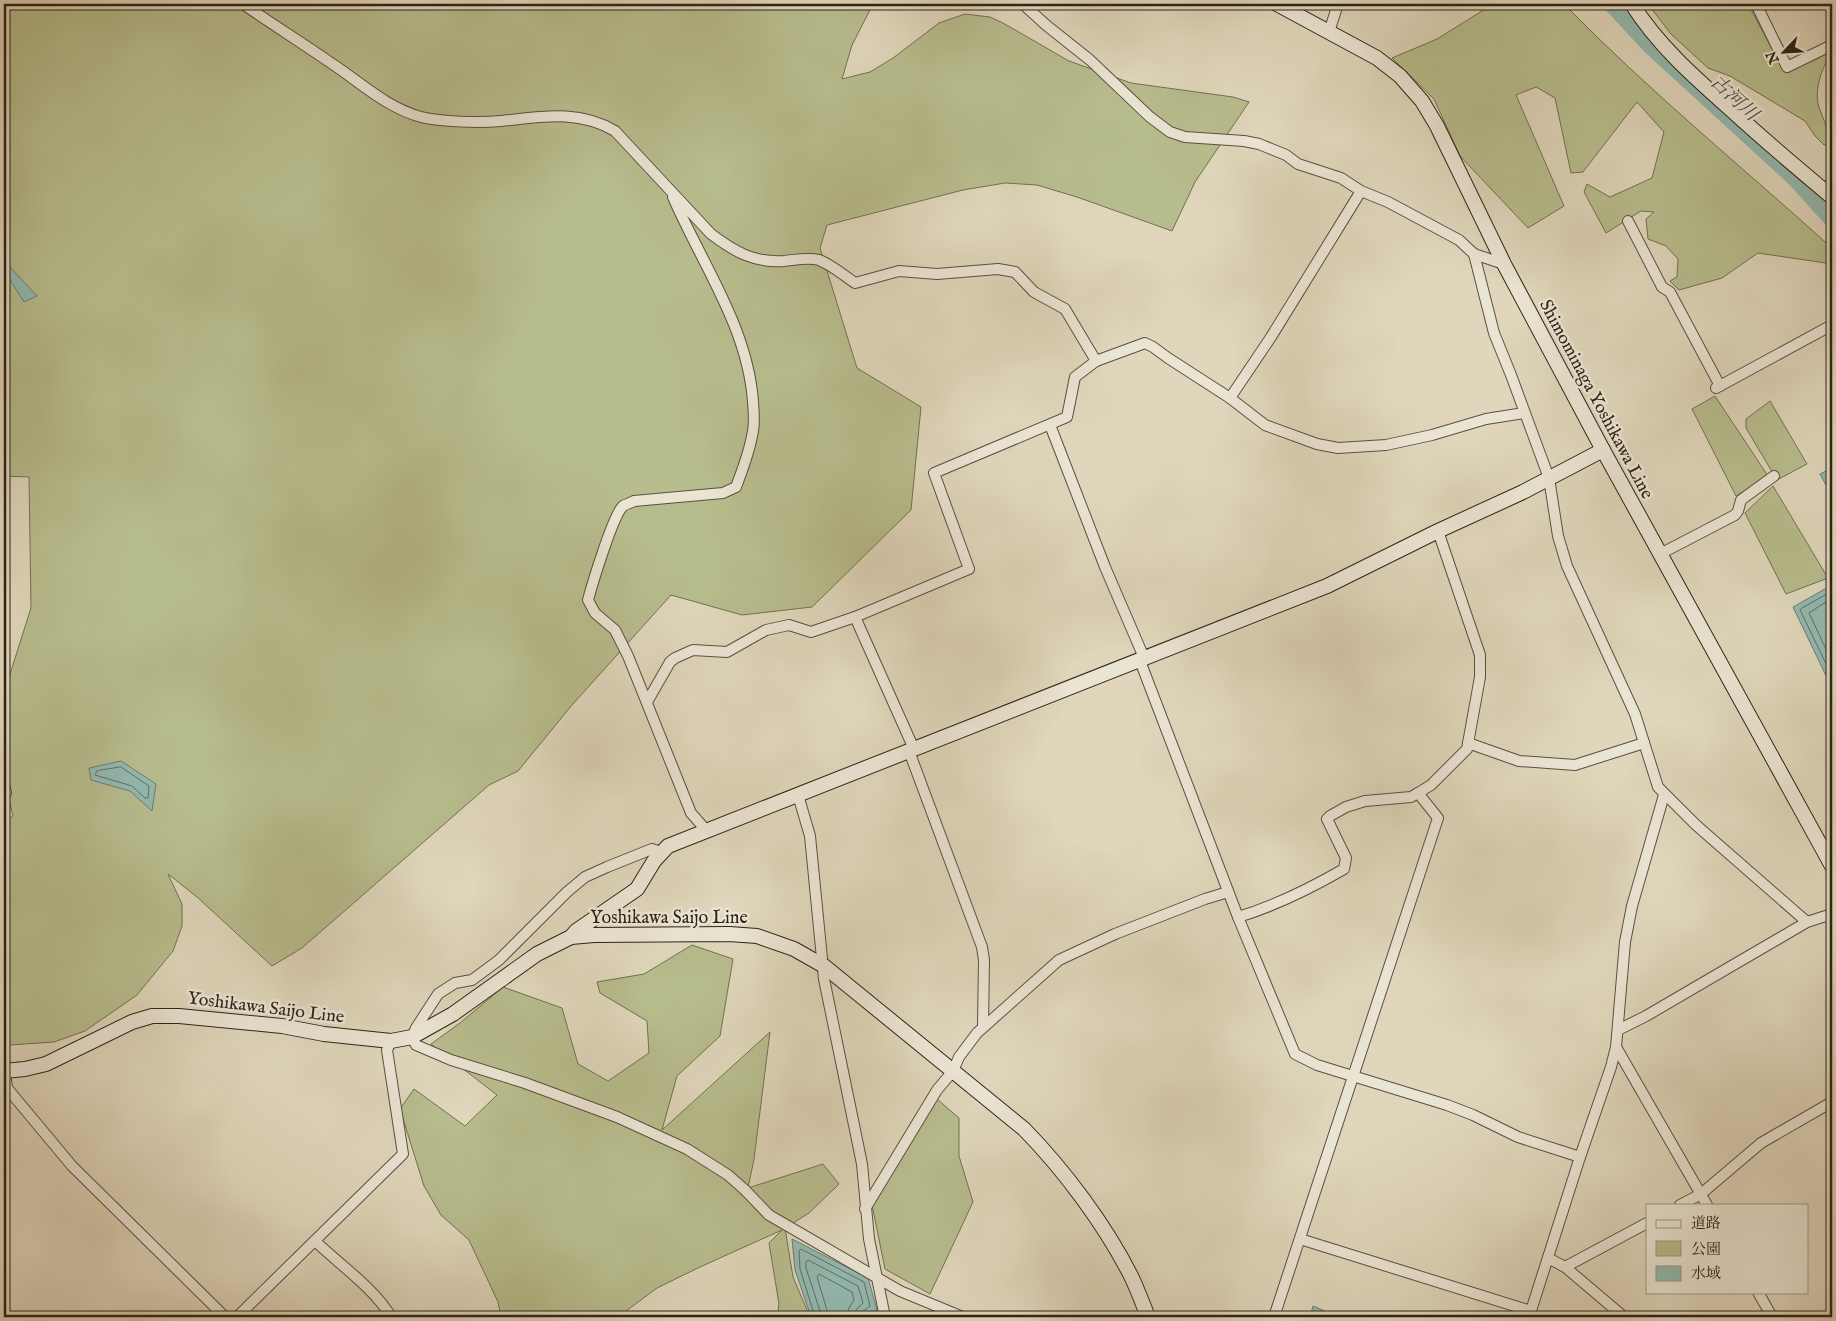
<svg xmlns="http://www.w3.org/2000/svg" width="1836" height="1321" font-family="'IM FELL English','Noto Serif JP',serif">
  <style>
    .green { fill: #b7bc8d; stroke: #727052 }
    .water { fill: #93b9b0; stroke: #6a7d73 }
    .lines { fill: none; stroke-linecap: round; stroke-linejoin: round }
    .shore { stroke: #606e64; stroke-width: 1 }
    .river { stroke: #93b9b0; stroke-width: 16 }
    .street-casing { stroke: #5a5040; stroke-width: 12 }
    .secondary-casing { stroke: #2d2317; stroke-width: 16 }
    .street { stroke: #eae4d3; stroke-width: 10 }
    .secondary { stroke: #eae4d3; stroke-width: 14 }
    .labels { text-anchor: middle; stroke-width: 5; stroke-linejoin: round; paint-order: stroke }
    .street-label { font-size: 18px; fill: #2d2317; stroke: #eae4d3 }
    .water-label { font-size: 19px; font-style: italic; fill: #4c5045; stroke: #eae4d3 }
  </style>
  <rect width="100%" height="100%" fill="#dfd6bb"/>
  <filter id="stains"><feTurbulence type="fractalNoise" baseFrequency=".004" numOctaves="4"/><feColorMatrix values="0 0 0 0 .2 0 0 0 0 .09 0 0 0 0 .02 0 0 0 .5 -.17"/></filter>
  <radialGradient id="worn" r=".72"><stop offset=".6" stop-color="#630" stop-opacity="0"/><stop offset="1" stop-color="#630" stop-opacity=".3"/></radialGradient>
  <g class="green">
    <path d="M 4,4 L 873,4 L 852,45 L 842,79 L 870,72 L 893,58 L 939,23 L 965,14 L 990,17 L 1003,23 L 1069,61 L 1131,83 L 1233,97 L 1249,102 L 1195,182 L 1172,231 L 1077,197 L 1037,185 L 1005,183 L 963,190 L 827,225 L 820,248 L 857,368 L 921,407 L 911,510 L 812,607 L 742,615 L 671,595 L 572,705 L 518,771 L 489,785 L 302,948 L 272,966 L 197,897 L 168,874 L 182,904 L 182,926 L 173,951 L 137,995 L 85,1031 L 54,1042 L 10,1045 L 4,1042 L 4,822 L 13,816 L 4,779 L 4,693 L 31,608 L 29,477 L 4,476 Z"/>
    <path d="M 1508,4 L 1565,5 C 1649,91 1742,167 1832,248 L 1832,264 L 1758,253 L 1722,278 L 1679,290 L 1670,281 L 1677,277 L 1678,259 L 1666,246 L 1648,239 L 1646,219 L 1654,212 L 1641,211 L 1606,233 L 1584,192 L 1587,184 L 1610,197 L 1652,178 L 1664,132 L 1637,102 L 1583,172 L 1571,173 L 1555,98 L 1536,87 L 1516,95 L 1564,206 L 1528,228 L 1460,156 L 1434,99 L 1392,58 L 1437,39 L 1485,9 Z"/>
    <path d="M 1648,4 L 1748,4 L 1783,69 L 1789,71 L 1826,53 L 1828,58 C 1821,72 1814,91 1819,107 C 1824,121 1828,128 1831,144 L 1824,145 L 1815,136 L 1805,121 L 1730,76 L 1708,68 L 1671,34 Z"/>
    <path d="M 1715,396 L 1768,476 L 1736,496 L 1692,409 Z"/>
    <path d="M 1770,401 L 1807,464 L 1777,480 L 1746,428 L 1746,419 Z"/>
    <path d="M 1773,486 L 1828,578 L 1786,594 L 1745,513 Z"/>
    <path d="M 692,945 L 733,959 L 720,1036 L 677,1076 L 662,1130 L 770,1032 L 754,1159 L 748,1188 L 823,1164 L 839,1184 L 809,1213 L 785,1228 L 793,1277 L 810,1317 L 777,1317 L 779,1304 L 769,1243 L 782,1230 L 700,1267 L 657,1288 L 618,1317 L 501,1317 L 498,1302 L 469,1240 L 441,1215 L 424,1186 L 400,1109 L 414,1089 L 465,1126 L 497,1095 L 431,1044 L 460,1023 L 503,987 L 562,1008 L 578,1064 L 608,1081 L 649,1053 L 647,1021 L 600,993 L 597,982 L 644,974 Z"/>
    <path d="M 937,1099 L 959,1118 L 959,1156 L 973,1202 L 930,1294 L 885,1269 L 871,1200 Z"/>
  </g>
  <g class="water">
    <path d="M 9,266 L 37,296 L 24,302 L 5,272 Z"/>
    <path d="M 1832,468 L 1832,496 L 1820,474 Z"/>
    <path d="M 1832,585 L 1832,688 L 1793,607 Z"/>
    <path d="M 121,761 L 156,784 L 152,811 L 130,791 L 91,780 L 89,768 Z"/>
    <path d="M 792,1239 L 868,1278 L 877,1310 L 861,1317 L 811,1317 L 795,1270 Z"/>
    <path d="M 1313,1306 L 1339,1317 L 1310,1317 Z"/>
  </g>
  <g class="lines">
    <g class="shore">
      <path d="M 1832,591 L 1802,608 L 1800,610 L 1832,676"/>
      <path d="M 1832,598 L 1809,613 L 1832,662"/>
      <path d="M 121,767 L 149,786 L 148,798 L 145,798 L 132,786 L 95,775 L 97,771 Z"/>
      <path d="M 815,1317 L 800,1269 L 799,1251 L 801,1249 L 864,1282 L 870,1306 L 862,1312 L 861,1317"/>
      <path d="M 822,1317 L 806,1268 L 806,1262 L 808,1260 L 858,1286 L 863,1303 L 856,1310 L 855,1317"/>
      <path d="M 829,1317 L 817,1277 L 819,1274 L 852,1292 L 854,1300 L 849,1308 L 847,1317"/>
    </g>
    <path class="river" d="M 1611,4 L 1650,46 L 1794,178 L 1832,220"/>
    <defs>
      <g id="street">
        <path d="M 243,4 C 272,24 302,43 331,63 C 360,82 387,108 421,117 C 441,122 480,123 501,121 C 540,117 578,109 615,131 L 711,234 C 735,252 754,263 784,261 C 795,260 808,257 819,260 C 830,264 845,276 855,283 L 899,271 L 937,274 L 998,269 L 1015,272 L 1034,292 L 1065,309 L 1096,361"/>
        <path d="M 1023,4 L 1046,25 L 1090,60 L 1150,117 L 1170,132 L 1185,137 L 1244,141 L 1259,144 L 1286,155 L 1298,164 L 1341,178 L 1361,191 L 1388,202 L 1459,240 L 1474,254 L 1504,264"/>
        <path d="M 1756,4 L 1787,67 L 1832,45"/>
        <path d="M 1329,32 L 1338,4"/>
        <path d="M 673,197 C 702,264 748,328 753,402 C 754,413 755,425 752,436 C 749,453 742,471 736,487 L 723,493 L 634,501 C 631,503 626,504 623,506 C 613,515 592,585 588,600 L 595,613 L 615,630 L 628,656 L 691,813 L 706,830"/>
        <path d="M 1628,221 L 1662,287 L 1670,292 L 1720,386"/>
        <path d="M 1474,254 L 1494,333 L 1511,375 L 1549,478 L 1558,536 L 1567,566 L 1635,714 L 1658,787 L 1696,825 L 1807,922"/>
        <path d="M 1716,388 L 1832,325"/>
        <path d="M 1230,398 L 1271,337 L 1361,191"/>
        <path d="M 1050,425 L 1105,567 L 1142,653 L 1142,666 L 1238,917 L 1295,1054 L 1317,1065 L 1447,1105 L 1473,1115 L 1518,1137 L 1580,1157"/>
        <path d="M 1660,554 L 1735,515 L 1738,511 L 1741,500 L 1774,476"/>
        <path d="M 855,617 L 914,749"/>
        <path d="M 647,702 L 670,662 L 675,658 L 693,650 L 727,652 L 766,630 L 789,625 L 811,632 L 855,617 L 969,569 L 934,473 L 1067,417 L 1075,377 L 1096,361 L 1145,343 L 1153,347 L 1168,358 L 1230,398 L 1265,425 L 1317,444 L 1338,448 L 1386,445 L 1432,435 L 1486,419 L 1524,413"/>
        <path d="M 1468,743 L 1519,761 L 1575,765 L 1644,743"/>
        <path d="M 909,751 L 982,947 L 984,960 L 983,1027"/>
        <path d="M 4,784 L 6,793"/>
        <path d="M 798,795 L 810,836 L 824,979 L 862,1164 L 869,1239 L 885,1317"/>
        <path d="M 1822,847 L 1832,842"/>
        <path d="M 661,852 L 652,849 L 607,867 L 585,877 L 567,892 L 499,960 L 472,980 L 455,983 L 438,994 L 416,1028 L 412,1037 L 416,1045 L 451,1060 L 525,1083 L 617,1117 L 687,1149 L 728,1175 L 745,1190 L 769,1215 L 900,1291 L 963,1317"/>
        <path d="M 1238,917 C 1275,906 1311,888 1344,869 L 1346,858 L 1327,819 L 1330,816 L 1346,807 L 1365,801 L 1411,797 L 1418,793 L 1431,785 L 1467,749 L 1480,677 L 1480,655 L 1438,531"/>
        <path d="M 1618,1030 L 1646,1016 L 1807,922 L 1832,914"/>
        <path d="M 1616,1047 L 1707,1205"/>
        <path d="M 5,1071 L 7,1088 L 72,1166 L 225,1317"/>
        <path d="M 1680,1205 L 1701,1194 L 1761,1143 L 1832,1102"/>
        <path d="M 865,1209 L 937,1090 L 953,1071 L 959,1057 L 977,1033 L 1059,960 L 1115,934 L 1205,899 L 1228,892"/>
        <path d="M 1300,1239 L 1531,1311"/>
        <path d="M 315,1241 C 338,1263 376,1290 391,1317"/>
        <path d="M 1548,1258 L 1565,1267 L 1624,1317"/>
        <path d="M 1565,1267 L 1647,1223"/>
        <path d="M 1758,1292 L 1772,1317"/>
        <path d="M 237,1317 L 403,1154 L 387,1050 L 391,1041"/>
        <path d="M 1274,1317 L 1438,818 L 1418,793"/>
        <path d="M 1529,1317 L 1580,1157 L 1611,1067 L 1616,1047 L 1625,942 L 1632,906 L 1664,795"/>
      </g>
      <g id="secondary">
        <path d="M 1277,4 L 1377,58 L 1400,76 L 1422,101 L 1437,126 L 1504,264 L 1603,450 L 1832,866"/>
        <path d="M 1632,4 C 1657,44 1693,76 1728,107 C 1762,138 1797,168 1832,197"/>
        <path d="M 571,937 L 576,931 L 637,889 L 654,861 L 668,846 L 1327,586 L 1438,531 L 1523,492 L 1603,450"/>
        <path d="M 4,1071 L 25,1069 L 46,1064 L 132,1022 L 152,1016 L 179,1016 L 282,1026 L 324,1034 L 391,1041 L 412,1037 L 453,1014 L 537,954 L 571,937 L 594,935 L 729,934 L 757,936 L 794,949 L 824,966 L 1024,1129 C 1065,1171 1106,1226 1132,1278 C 1138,1291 1143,1304 1148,1317"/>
      </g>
    </defs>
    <use href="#street" class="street-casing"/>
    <use href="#secondary" class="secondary-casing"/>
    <use href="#street" class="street"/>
    <use href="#secondary" class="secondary"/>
  </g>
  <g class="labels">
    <g class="street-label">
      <text transform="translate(1597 399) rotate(62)" y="6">Shimominaga Yoshikawa Line</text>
      <text x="669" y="923">Yoshikawa Saijo Line</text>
      <text transform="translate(266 1007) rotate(7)" y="6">Yoshikawa Saijo Line</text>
    </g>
    <g class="water-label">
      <text transform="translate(1735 97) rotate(43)" y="7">古河川</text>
    </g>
  </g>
  <rect width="1836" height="1321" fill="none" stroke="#dfd6bb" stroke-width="20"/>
  <rect x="5" y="5" width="1826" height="1311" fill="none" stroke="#2d2317" stroke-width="2.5"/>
  <rect x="10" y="10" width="1816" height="1301" fill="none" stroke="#2d2317"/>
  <rect x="1646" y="1204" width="162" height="90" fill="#eae4d3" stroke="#9e9788"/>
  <rect x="1656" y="1220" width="25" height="8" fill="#eae4d3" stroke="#9e9788"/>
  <text x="1691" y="1228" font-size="15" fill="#2d2317">道路</text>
  <rect x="1656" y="1241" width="25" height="15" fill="#b7bc8d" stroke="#9e9788"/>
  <text x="1691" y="1254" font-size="15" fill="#2d2317">公園</text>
  <rect x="1656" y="1266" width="25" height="15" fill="#93b9b0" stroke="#9e9788"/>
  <text x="1691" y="1278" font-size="15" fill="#2d2317">水域</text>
  <g transform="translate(1784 52) rotate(245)" stroke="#eae4d3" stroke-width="4" paint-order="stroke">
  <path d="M0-4L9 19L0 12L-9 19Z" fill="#2d2317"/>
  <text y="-8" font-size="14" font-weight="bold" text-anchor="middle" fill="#2d2317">N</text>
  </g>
  <rect width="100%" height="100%" filter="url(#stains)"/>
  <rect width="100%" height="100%" fill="url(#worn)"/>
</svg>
